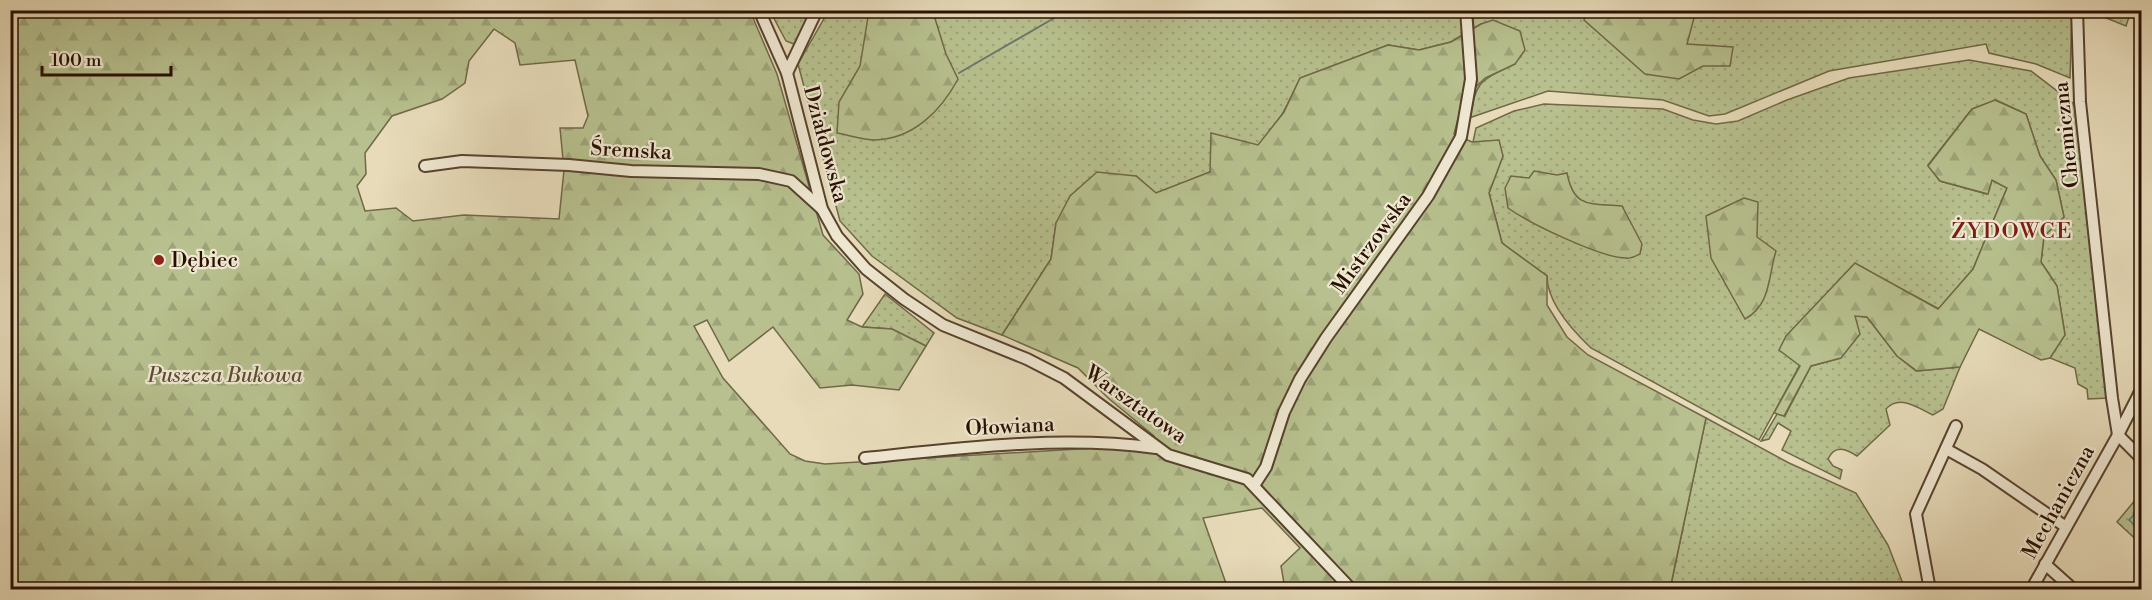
<svg xmlns="http://www.w3.org/2000/svg" width="2152" height="600" font-family="'Libre Bodoni',serif">
  <style>
    .grass { fill: url(#grass-dots); stroke: #706847; stroke-width: 1.5 }
    .forest { fill: url(#forest-firs); stroke: #706847; stroke-width: 1.5; fill-rule: evenodd }
    .water { fill: #97bbb2; stroke: #6b766b; stroke-width: 1.5 }
    .lines { fill: none; stroke-linecap: round; stroke-linejoin: round }
    .stream { stroke: #6b766b; stroke-width: 2 }
    .minor-casing { stroke: #58422e; stroke-width: 14 }
    .minor { stroke: #efe8d2; stroke-width: 10 }
    .poi-dot { fill: #8f2418; stroke: #efe8d2; stroke-width: 2 }
    .labels { text-anchor: middle; stroke-width: 4.5; stroke-linejoin: round; paint-order: stroke }
    .street-label { font-size: 21px; fill: #290f00; stroke: #efe8d2 }
    .poi-label { font-size: 21px; fill: #290f00; stroke: #efe8d2; text-anchor: start }
    .park-label { font-size: 21px; font-style: italic; fill: #5b4d32; stroke: #efe8d2 }
    .neighbourhood-label { font-size: 22px; letter-spacing: 1.5px; fill: #7a1f14; stroke: #efe8d2 }
  </style>
  <defs>
    <pattern id="grass-dots" width="8" height="8" patternUnits="userSpaceOnUse" patternTransform="scale(1.5)"><rect width="8" height="8" fill="#b7c08e"/><path d="M2 2h.1M6 6h.1" fill="none" stroke="#9da479" stroke-width="1.8" stroke-linecap="round"/></pattern>
    <pattern id="forest-firs" width="22" height="20" patternUnits="userSpaceOnUse" patternTransform="scale(1.5)"><rect width="22" height="20" fill="#b7c08e"/><path d="M5 1l3.5 6h-7zM16 11l3.5 6h-7z" fill="#9da479"/></pattern>
  </defs>
  <rect width="100%" height="100%" fill="#e7dbb9"/>
  <filter id="stains"><feTurbulence type="fractalNoise" baseFrequency=".00333" numOctaves="4"/><feColorMatrix values="0 0 0 0 .2 0 0 0 0 .09 0 0 0 0 .02 0 0 0 .5 -.17"/></filter>
  <radialGradient id="worn" r=".72"><stop offset=".6" stop-color="#630" stop-opacity="0"/><stop offset="1" stop-color="#630" stop-opacity=".3"/></radialGradient>
  <g class="grass">
    <path d="M 829,10 L 1460,10 L 1464,34 L 1451,42 L 1419,50 L 1388,45 L 1300,78 C 1289,101 1278,128 1258,145 C 1236,165 1184,182 1156,193 L 1136,176 L 1056,223 L 1051,259 L 1002,335 L 957,318 L 872,256 L 840,221 L 798,64 Z"/>
    <path d="M 770,11 L 814,11 L 794,44 L 786,41 Z"/>
    <path d="M 1472,11 L 2079,11 L 2072,12 L 2070,78 L 2036,64 L 1989,53 L 1986,44 L 1829,71 L 1725,114 L 1709,116 L 1663,100 L 1548,91 L 1469,118 C 1477,79 1480,81 1515,64 L 1481,24 L 1474,28 Z"/>
    <path d="M 2089,11 L 2131,11 L 2126,26 Z"/>
    <path d="M 1969,60 L 2031,71 L 2074,104 L 2109,398 L 2088,399 L 2087,389 L 2078,384 L 2075,368 L 2050,358 L 2065,334 L 2057,286 L 2041,262 L 2044,236 L 2064,217 L 2056,180 L 2040,156 L 2026,114 L 1996,100 L 1972,109 L 1928,165 L 1940,181 L 1987,194 L 1992,180 L 2007,188 L 1973,269 L 1939,309 L 1855,264 L 1759,440 L 1591,348 C 1572,330 1547,303 1547,276 L 1502,243 L 1489,193 L 1503,156 L 1473,142 L 1476,128 L 1514,111 L 1544,104 L 1663,109 L 1693,120 L 1716,124 L 1738,121 L 1787,100 L 1849,78 Z"/>
    <path d="M 885,294 L 934,333 L 926,346 L 892,329 L 862,327 Z"/>
    <path d="M 1855,316 L 1867,317 L 1897,356 L 1916,371 L 1960,367 L 1943,409 L 1933,415 C 1918,408 1900,394 1886,409 L 1890,425 L 1857,456 C 1846,449 1835,444 1828,459 L 1833,466 L 1842,470 L 1840,479 L 1782,450 L 1791,431 L 1778,423 L 1769,439 L 1761,441 L 1777,414 L 1785,416 L 1811,366 L 1841,358 Z"/>
    <path d="M 1706,418 L 1789,463 L 1856,493 L 1888,545 L 1905,589 L 1670,590 Z"/>
    <path d="M 2141,493 L 2141,544 L 2117,522 Z"/>
  </g>
  <g class="forest">
    <path d="M 10,11 L 750,11 L 777,74 L 823,235 L 859,274 L 863,294 L 847,320 L 862,327 L 892,329 L 926,346 L 899,390 L 852,385 L 820,388 L 773,327 L 729,361 L 707,320 L 694,326 L 723,378 L 790,454 L 805,461 L 825,464 L 1111,447 L 1139,448 L 1154,436 L 1108,398 L 1078,368 L 1002,335 L 1051,259 L 1056,223 L 1070,196 L 1097,172 L 1136,176 L 1156,193 L 1210,172 L 1211,133 L 1258,145 L 1284,112 L 1300,78 L 1388,45 L 1419,50 L 1451,42 L 1481,24 L 1493,20 L 1520,31 L 1525,50 L 1515,64 L 1485,78 L 1463,100 L 1454,134 L 1472,142 L 1499,140 L 1503,156 L 1489,193 L 1502,243 L 1547,276 L 1547,305 L 1567,337 L 1588,355 L 1706,418 L 1670,589 L 1285,589 L 1281,566 L 1300,548 L 1262,508 L 1203,518 L 1228,589 L 11,589 ZM 494,29 L 515,43 L 520,65 L 575,60 L 588,116 L 583,128 L 560,128 L 564,170 L 559,219 L 464,215 L 413,221 L 396,208 L 365,211 L 357,186 L 366,174 L 365,153 L 392,116 L 442,99 L 465,83 L 469,61 Z"/>
    <path d="M 929,11 L 933,12 L 946,54 L 958,79 C 941,111 913,139 875,140 C 863,140 849,135 837,133 L 839,102 L 860,66 L 869,11 Z"/>
    <path d="M 1587,11 L 1693,11 L 1694,18 L 1687,44 L 1733,47 L 1730,66 L 1703,66 L 1679,79 L 1645,74 L 1584,20 Z"/>
    <path d="M 1995,100 L 2026,114 L 2040,156 L 2056,180 L 2064,217 L 2044,236 L 2041,262 L 2057,286 L 2065,335 L 2050,358 L 2041,360 L 1979,329 L 1960,367 L 1917,371 L 1897,356 L 1867,317 L 1855,316 L 1860,334 L 1841,358 L 1811,366 L 1784,416 L 1774,413 L 1800,366 L 1779,350 L 1786,336 L 1855,263 L 1938,309 L 1973,269 L 2007,188 L 1992,180 L 1988,194 L 1940,181 L 1928,166 L 1972,109 Z"/>
    <path d="M 1534,171 L 1557,175 L 1567,173 C 1574,209 1590,203 1622,206 L 1642,244 L 1640,254 C 1636,256 1631,259 1626,258 C 1601,258 1529,223 1508,208 L 1505,188 L 1511,176 L 1529,178 Z"/>
    <path d="M 1744,198 L 1758,202 L 1757,237 L 1776,251 C 1768,277 1771,305 1745,319 L 1711,258 L 1706,216 Z"/>
  </g>
  <path class="water" d="M 2140,508 L 2141,510 L 2141,531 L 2129,520 Z"/>
  <g class="lines">
    <path class="stream" d="M 959,73 L 1068,10"/>
    <defs>
      <g id="minor">
        <path d="M 759,10 L 787,73 L 822,209 L 837,236 L 866,269 L 904,299 L 943,325 L 1027,359 L 1064,378 L 1168,455 L 1247,479 L 1352,590"/>
        <path d="M 2077,10 L 2080,102 L 2112,398 L 2118,435"/>
        <path d="M 787,73 L 817,10"/>
        <path d="M 425,166 L 462,161 L 569,165 L 631,171 L 759,174 L 791,181 L 822,209"/>
        <path d="M 2118,435 L 2142,459"/>
        <path d="M 1946,449 L 1982,469 L 2066,527"/>
        <path d="M 865,458 C 961,448 1060,435 1156,448"/>
        <path d="M 1255,484 L 1266,467 L 1284,412 L 1300,379 L 1326,338 L 1428,196 L 1461,137 L 1471,79 L 1466,10"/>
        <path d="M 2045,564 L 2074,590"/>
        <path d="M 1930,590 L 1916,514 L 1956,426"/>
        <path d="M 2031,590 L 2118,435 L 2142,388"/>
      </g>
    </defs>
    <use href="#minor" class="minor-casing"/>
    <use href="#minor" class="minor"/>
  </g>
  <circle class="poi-dot" cx="159" cy="260" r="6"/>
  <g class="labels">
    <g class="street-label">
      <text transform="translate(2066 135) rotate(-96)" y="7">Chemiczna</text>
      <text transform="translate(826 144) rotate(75)" y="7">Działdowska</text>
      <text transform="translate(631 150) rotate(3)" y="7">Śremska</text>
      <text transform="translate(1371 243) rotate(-54)" y="7">Mistrzowska</text>
      <text transform="translate(1136 404) rotate(35)" y="7">Warsztatowa</text>
      <text transform="translate(1010 426) rotate(-3)" y="7">Ołowiana</text>
      <text transform="translate(2058 502) rotate(-61)" y="7">Mechaniczna</text>
    </g>
    <g class="poi-label">
      <text x="171" y="267">Dębiec</text>
    </g>
    <g class="park-label">
      <text x="225" y="382">Puszcza Bukowa</text>
    </g>
    <g class="neighbourhood-label">
      <text x="2012" y="238">ŻYDOWCE</text>
    </g>
  </g>
  <rect width="2152" height="600" fill="none" stroke="#e7dbb9" stroke-width="36"/>
  <rect x="12" y="12" width="2128" height="576" fill="none" stroke="#290f00" stroke-width="3"/>
  <rect x="18" y="18" width="2116" height="564" fill="none" stroke="#290f00" stroke-width="1.5"/>
  <path d="M42 66v9h129v-9" fill="none" stroke="#290f00" stroke-width="3"/>
  <text x="51" y="66" font-size="18" fill="#290f00" stroke="#efe8d2" stroke-width="4.5" paint-order="stroke">100 m</text>
  <rect width="100%" height="100%" filter="url(#stains)"/>
  <rect width="100%" height="100%" fill="url(#worn)"/>
</svg>
